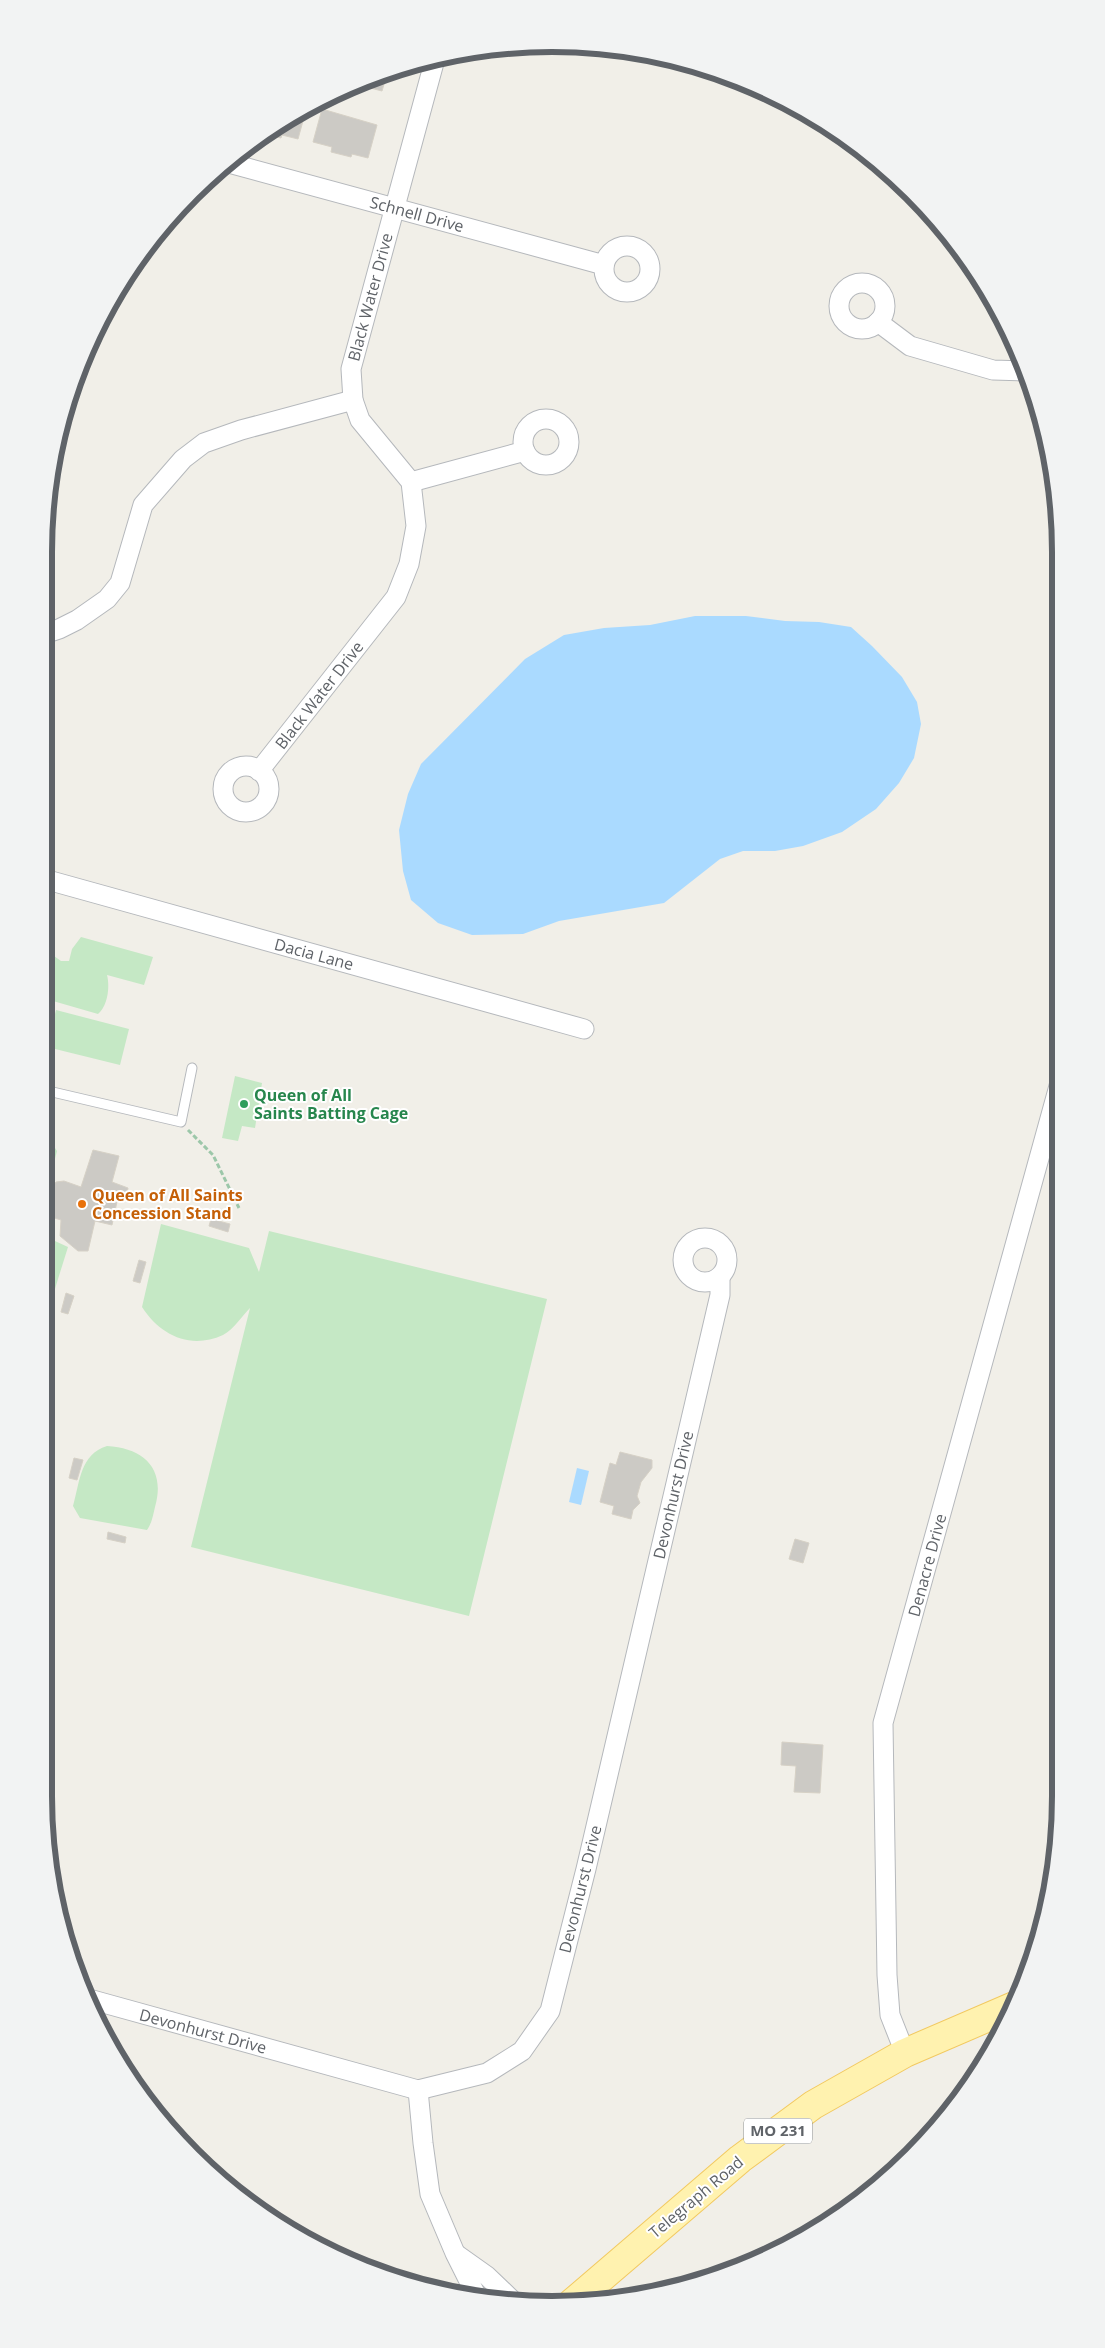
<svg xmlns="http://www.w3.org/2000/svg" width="1105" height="2348" font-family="'Open Sans',sans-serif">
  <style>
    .green { fill: #c5e8c5 }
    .water { fill: #aadaff }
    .building { fill: #cccac5; stroke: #d6d1c6 }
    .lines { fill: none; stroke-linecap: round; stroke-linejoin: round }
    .service-casing { stroke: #b5b8bc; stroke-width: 11 }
    .minor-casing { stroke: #b5b8bc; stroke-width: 21 }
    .primary-casing { stroke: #f2c960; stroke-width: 30 }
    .path { stroke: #9cc7a9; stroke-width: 3; stroke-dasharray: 5 2.5; stroke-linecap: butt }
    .service { stroke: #fff; stroke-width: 9 }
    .minor { stroke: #fff; stroke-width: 19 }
    .primary { stroke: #fff2af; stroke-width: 28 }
    .leisure-dot { fill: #2e9e5b; stroke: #fff; stroke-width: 2 }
    .food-dot { fill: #e8710a; stroke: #fff; stroke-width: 2 }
    .labels { text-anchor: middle; stroke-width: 4; stroke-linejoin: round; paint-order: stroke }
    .shield { fill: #fff; stroke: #8f9295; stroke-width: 1 }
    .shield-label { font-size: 15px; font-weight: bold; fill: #5f6368 }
    .street-label { font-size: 16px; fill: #5f6368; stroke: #fff }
    .leisure-label { font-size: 16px; font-weight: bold; fill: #27864d; stroke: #fff; text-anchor: start }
    .food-label { font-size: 16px; font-weight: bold; fill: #c56008; stroke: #fff; text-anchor: start }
    .rim { fill: none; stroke: #5f6368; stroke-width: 6 }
  </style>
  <rect width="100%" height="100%" fill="#f1efe8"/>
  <g class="green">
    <path d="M 81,937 L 153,957 L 144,985 L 107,975 C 110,986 108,1006 98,1014 L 53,1001 L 50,1017 L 44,1021 L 44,956 L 54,956 L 61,961 L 69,961 L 72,949 Z"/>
    <path d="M 56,1010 L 129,1029 L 120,1065 L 47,1047 Z"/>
    <path d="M 235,1076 L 262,1083 L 255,1128 L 242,1126 L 238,1141 L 222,1138 Z"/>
    <path d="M 44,1143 L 53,1145 L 57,1151 L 50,1178 L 44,1184 Z"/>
    <path d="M 161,1224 L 249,1248 L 259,1272 L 269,1231 L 547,1299 L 469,1616 L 191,1547 L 250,1308 C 242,1316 234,1329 223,1335 C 190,1350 160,1335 142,1307 Z"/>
    <path d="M 44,1236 L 68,1247 L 49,1308 L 44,1312 Z"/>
    <path d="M 107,1446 C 144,1448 166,1469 155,1507 C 153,1515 152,1523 147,1530 L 80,1518 L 73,1506 C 80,1482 80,1454 107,1446 Z"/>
  </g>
  <g class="water">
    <path d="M 695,616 L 746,616 L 785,621 L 819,622 L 851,627 L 872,646 L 902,677 L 917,702 L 921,724 L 914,758 L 899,783 L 876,809 L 842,832 L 803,846 L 775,851 L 743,851 L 720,859 L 664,903 L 559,921 L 523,934 L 472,935 L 438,923 L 411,900 L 403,871 L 399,830 L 408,794 L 421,764 L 525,659 L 564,635 L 604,628 L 650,625 Z"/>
    <path d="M 577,1468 L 589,1471 L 581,1505 L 569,1502 Z"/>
  </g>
  <g class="building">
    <path d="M 387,74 L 382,91 L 355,84 L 358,83 Z"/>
    <path d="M 322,109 L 377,125 L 368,158 L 352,154 L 351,157 L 331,152 L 332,147 L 313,142 Z"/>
    <path d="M 306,110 L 298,139 L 282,135 L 281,138 L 265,134 Z"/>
    <path d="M 93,1150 L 119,1156 L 112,1182 L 128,1188 L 126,1199 L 118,1197 L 112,1225 L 95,1221 L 88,1251 L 78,1251 L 60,1236 L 61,1220 L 48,1216 L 45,1209 L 52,1187 L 56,1182 L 64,1181 L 81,1187 Z"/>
    <path d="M 211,1219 L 230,1224 L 228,1232 L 209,1226 Z"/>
    <path d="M 139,1260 L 146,1262 L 140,1283 L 133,1281 Z"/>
    <path d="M 66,1293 L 74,1296 L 68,1314 L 61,1312 Z"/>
    <path d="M 620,1452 L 652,1460 L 652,1468 L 641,1482 L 637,1496 L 640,1503 L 633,1510 L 631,1519 L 612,1514 L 614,1506 L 600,1502 L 610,1463 L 616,1465 Z"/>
    <path d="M 74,1458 L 83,1460 L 77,1480 L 69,1478 Z"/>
    <path d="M 108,1532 L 126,1537 L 125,1543 L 107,1539 Z"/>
    <path d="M 795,1539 L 809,1543 L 803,1563 L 789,1559 Z"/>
    <path d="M 782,1742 L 823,1745 L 820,1793 L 794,1792 L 796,1766 L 781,1765 Z"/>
  </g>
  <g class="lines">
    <defs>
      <path id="service" d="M 44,1090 L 181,1122 L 192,1068"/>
      <g id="minor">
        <path d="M 229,163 L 604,265"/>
        <circle cx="627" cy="269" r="23"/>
        <circle cx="862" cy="306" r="23"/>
        <path d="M 878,322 L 910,346 L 993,370 L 1026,371"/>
        <circle cx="546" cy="442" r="23"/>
        <path d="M 411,482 L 525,451"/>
        <path d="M 44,634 L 59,629 L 77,620 L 107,599 L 120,583 L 143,505 L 183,459 L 204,443 L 241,430 L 353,400"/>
        <circle cx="246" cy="789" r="23"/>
        <path d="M 259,771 L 396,597 L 409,564 L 416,526 L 411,482 L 360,420 L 353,400 L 351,369 L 435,59"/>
        <path d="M 44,879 L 584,1029"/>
        <circle cx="705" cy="1260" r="22"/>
        <path d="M 89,1999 L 418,2090 L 487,2073 L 522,2051 L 550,2011 L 586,1869 L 720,1295 L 720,1277"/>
        <path d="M 905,2053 L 890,2015 L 887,1975 L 883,1723 L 1059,1086"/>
        <path d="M 418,2090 L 423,2143 L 430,2194 L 455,2253 L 477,2297"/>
        <path d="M 456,2254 L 487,2276 L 512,2300"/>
      </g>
      <path id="primary" d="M 572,2303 L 740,2159 L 813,2105 L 905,2053 L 1014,2006"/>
    </defs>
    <use href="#service" class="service-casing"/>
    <use href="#minor" class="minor-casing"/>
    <use href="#primary" class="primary-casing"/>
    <g class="path">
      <path d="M 188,1130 L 213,1155 L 239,1208"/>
      <path d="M 44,1208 L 45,1209"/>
    </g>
    <use href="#service" class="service"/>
    <use href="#minor" class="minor"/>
    <use href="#primary" class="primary"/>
  </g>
  <circle class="leisure-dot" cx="244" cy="1104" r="5"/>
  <circle class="food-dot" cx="82" cy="1204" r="5"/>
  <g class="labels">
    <rect class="shield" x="744" y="2118.5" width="68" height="25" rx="4"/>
    <g class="shield-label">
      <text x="778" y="2136">MO 231</text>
    </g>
    <g class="street-label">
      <text transform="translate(417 214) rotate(15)" y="6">Schnell Drive</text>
      <text transform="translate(370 297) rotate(-75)" y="6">Black Water Drive</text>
      <text transform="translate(319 695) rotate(-52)" y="6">Black Water Drive</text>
      <text transform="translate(314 954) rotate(15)" y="6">Dacia Lane</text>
      <text transform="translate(673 1495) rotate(-77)" y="6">Devonhurst Drive</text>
      <text transform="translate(927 1565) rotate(-75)" y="6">Denacre Drive</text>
      <text transform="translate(580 1889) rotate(-76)" y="6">Devonhurst Drive</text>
      <text transform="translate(203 2031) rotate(15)" y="6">Devonhurst Drive</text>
      <text transform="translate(696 2197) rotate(-40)" y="6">Telegraph Road</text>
    </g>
    <g class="leisure-label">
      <text x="254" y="1101">Queen of All<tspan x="254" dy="18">Saints Batting Cage</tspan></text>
    </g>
    <g class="food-label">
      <text x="92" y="1201">Queen of All Saints<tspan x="92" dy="18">Concession Stand</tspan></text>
    </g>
  </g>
  <path d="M0 0H1105V2348H0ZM552 52H552A500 500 0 0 1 1052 552V1796A500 500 0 0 1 552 2296H552A500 500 0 0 1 52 1796V552A500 500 0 0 1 552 52Z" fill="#f2f3f3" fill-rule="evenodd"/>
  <path class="rim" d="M552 52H552A500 500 0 0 1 1052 552V1796A500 500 0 0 1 552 2296H552A500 500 0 0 1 52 1796V552A500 500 0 0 1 552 52Z"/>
</svg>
